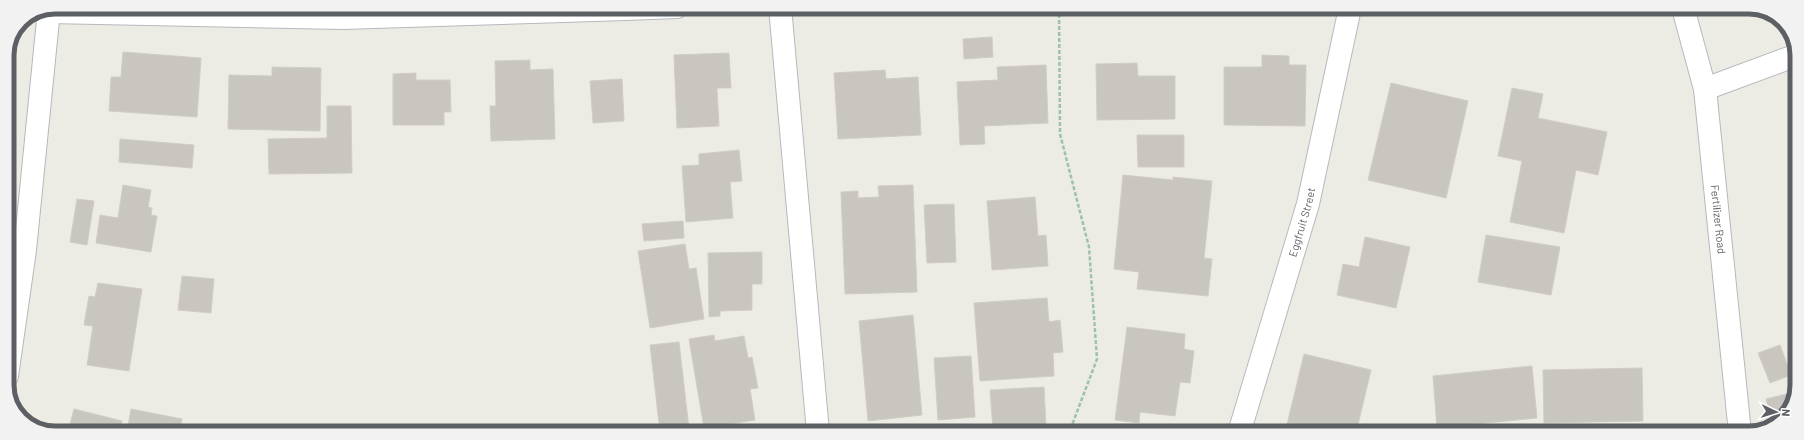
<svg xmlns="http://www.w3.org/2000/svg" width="1804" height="440" font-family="Barlow,sans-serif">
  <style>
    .building { fill: #c9c6c0; stroke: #d1cdc3 }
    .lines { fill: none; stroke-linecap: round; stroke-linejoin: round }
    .street-casing { stroke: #b6b9bd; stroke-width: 24 }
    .path { stroke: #9cc3aa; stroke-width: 2.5; stroke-dasharray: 4 2; stroke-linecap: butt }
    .street { stroke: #fff; stroke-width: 22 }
    .labels { text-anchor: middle; stroke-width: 3; stroke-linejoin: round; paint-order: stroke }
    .street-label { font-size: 11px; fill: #5c5f63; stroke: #fff }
    .rim { fill: none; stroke: #5c5f63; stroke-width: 5 }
  </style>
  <rect width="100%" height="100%" fill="#edece4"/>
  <g class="building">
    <path d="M 992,37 L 993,57 L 964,59 L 963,39 Z"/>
    <path d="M 123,52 L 201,58 L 197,117 L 109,111 L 111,77 L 121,77 Z"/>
    <path d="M 729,53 L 731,88 L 717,88 L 719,126 L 677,128 L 674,55 Z"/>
    <path d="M 1262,55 L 1289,56 L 1289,65 L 1306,65 L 1305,126 L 1224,125 L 1224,67 L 1262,67 Z"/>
    <path d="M 530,60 L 530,70 L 553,69 L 555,139 L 491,141 L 490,106 L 496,106 L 495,61 Z"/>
    <path d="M 1137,63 L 1138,76 L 1175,76 L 1175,119 L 1097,120 L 1096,64 Z"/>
    <path d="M 1046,65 L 1048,123 L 984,126 L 985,144 L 960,145 L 957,82 L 998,80 L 997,67 Z"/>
    <path d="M 272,67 L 321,68 L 320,131 L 228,129 L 229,75 L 272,76 Z"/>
    <path d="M 885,70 L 886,79 L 918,77 L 921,135 L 838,139 L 834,73 Z"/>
    <path d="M 416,73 L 416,80 L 450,80 L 451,112 L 444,112 L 444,125 L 393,125 L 393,74 Z"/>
    <path d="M 622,79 L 624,121 L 593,123 L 590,81 Z"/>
    <path d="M 1391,83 L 1468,101 L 1446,198 L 1368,180 Z"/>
    <path d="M 1512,88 L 1543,94 L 1538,118 L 1607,132 L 1598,175 L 1576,170 L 1564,233 L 1510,222 L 1522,161 L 1498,156 Z"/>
    <path d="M 327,106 L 351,106 L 352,173 L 269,174 L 268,139 L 327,138 Z"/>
    <path d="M 1137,135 L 1184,135 L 1184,167 L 1138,167 Z"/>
    <path d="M 120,139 L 194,145 L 192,168 L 119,162 Z"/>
    <path d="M 739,150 L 742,181 L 730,182 L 733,218 L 686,222 L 682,166 L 699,165 L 699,154 Z"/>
    <path d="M 1123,175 L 1173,180 L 1173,177 L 1212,181 L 1204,258 L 1212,259 L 1208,296 L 1137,289 L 1139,272 L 1114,269 Z"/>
    <path d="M 123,185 L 151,190 L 148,207 L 152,208 L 151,215 L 157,216 L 151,252 L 96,243 L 100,215 L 118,218 Z"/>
    <path d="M 913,185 L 917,292 L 845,294 L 841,192 L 858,191 L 858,198 L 879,197 L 878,186 Z"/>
    <path d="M 1035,197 L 1038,236 L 1046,235 L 1048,266 L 992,270 L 987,201 Z"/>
    <path d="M 77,199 L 94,201 L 87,245 L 70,242 Z"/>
    <path d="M 954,204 L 956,262 L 927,263 L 924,205 Z"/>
    <path d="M 683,221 L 684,238 L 644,241 L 642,224 Z"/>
    <path d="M 1486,235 L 1560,247 L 1551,295 L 1478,282 Z"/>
    <path d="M 1365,237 L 1410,247 L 1396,308 L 1337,295 L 1343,264 L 1359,267 Z"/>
    <path d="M 685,244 L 689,269 L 696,268 L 704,319 L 650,328 L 638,251 Z"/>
    <path d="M 762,252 L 762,284 L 752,284 L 752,310 L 720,311 L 720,316 L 709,317 L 708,253 Z"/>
    <path d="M 182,276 L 214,279 L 211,313 L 178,310 Z"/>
    <path d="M 98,283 L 142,289 L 129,371 L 87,365 L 93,326 L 84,325 L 89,296 L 95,297 Z"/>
    <path d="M 1047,298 L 1049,322 L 1060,320 L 1063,352 L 1053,353 L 1054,376 L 980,381 L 974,303 Z"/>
    <path d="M 913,315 L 922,415 L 868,421 L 859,321 Z"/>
    <path d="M 1127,327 L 1185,334 L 1184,349 L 1194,351 L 1190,383 L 1180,382 L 1175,416 L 1140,412 L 1139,423 L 1115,420 Z"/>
    <path d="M 714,335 L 715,341 L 744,336 L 748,358 L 752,357 L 758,388 L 750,389 L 755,420 L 704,428 L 689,339 Z"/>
    <path d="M 679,342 L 689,429 L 660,432 L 650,345 Z"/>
    <path d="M 1780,345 L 1791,375 L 1770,383 L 1758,353 Z"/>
    <path d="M 1304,354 L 1371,370 L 1356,433 L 1285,433 Z"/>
    <path d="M 971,356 L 975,417 L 938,420 L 934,358 Z"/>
    <path d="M 1532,366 L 1537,418 L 1437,428 L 1433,376 Z"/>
    <path d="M 1642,368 L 1643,421 L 1544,423 L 1543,370 Z"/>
    <path d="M 1044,387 L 1046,426 L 993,429 L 990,390 Z"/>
    <path d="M 1795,392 L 1796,394 L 1782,416 L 1771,419 L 1766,399 Z"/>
    <path d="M 74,409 L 122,421 L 119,432 L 68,432 Z"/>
    <path d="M 131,409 L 182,419 L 179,432 L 127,432 Z"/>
  </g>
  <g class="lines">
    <defs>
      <g id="street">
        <path d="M 626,7 L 626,9 L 677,7"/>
        <path d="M 780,7 L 818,432"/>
        <path id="s1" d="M 1683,8 L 1705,89 L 1740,433"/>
        <path d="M 49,12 L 343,18 L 626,9"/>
        <path d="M 1705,89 L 1797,55"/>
        <path d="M 7,376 L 25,250 L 49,10"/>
        <path id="s2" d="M 1239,433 L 1308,204 L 1350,8"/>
      </g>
    </defs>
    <use href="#street" class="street-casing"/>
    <path class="path" d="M 1059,8 L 1060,134 L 1089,247 L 1097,359 L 1069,433"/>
    <use href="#street" class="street"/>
  </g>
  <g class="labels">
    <g class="street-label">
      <text dy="4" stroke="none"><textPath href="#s1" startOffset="215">Fertilizer Road</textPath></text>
      <text dy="4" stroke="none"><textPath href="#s2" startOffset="220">Eggfruit Street</textPath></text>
    </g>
  </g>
  <path d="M0 0H1804V440H0ZM55 14H1749A41 41 0 0 1 1790 55V385A41 41 0 0 1 1749 426H55A41 41 0 0 1 14 385V55A41 41 0 0 1 55 14Z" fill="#f2f2f3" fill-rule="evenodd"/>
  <path class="rim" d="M55 14H1749A41 41 0 0 1 1790 55V385A41 41 0 0 1 1749 426H55A41 41 0 0 1 14 385V55A41 41 0 0 1 55 14Z"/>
  <g transform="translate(1776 412) rotate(94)" stroke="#ffffff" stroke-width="3" paint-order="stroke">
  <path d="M0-3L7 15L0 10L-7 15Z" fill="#5c5f63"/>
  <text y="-6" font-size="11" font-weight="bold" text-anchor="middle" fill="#5c5f63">N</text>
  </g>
</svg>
